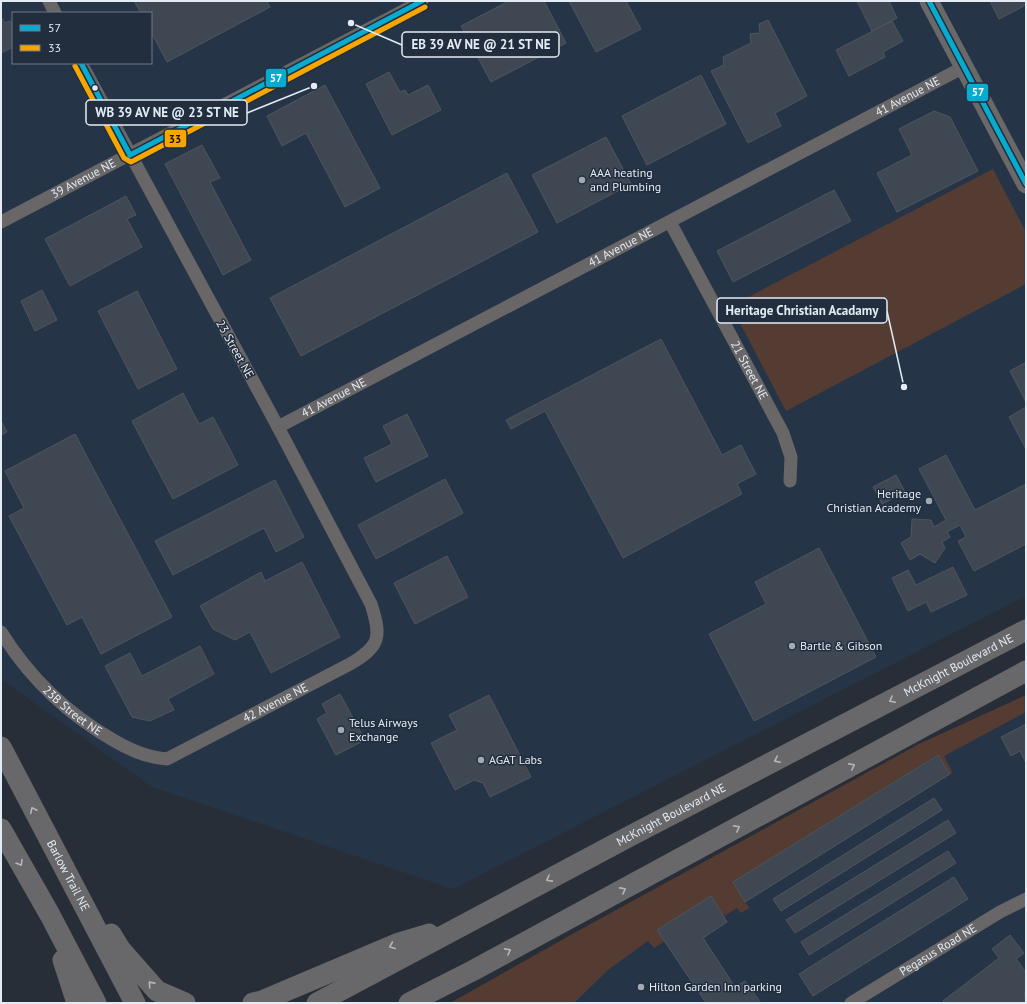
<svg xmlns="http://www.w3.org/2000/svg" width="1027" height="1004" font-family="'PT Sans',sans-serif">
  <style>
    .built { fill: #253547; fill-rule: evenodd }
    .green { fill: #553c32 }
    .building { fill: #3f4753; stroke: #4f555c }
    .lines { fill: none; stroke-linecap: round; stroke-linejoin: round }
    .street { stroke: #686667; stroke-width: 13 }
    .secondary { stroke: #69696a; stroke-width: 19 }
    .primary { stroke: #686769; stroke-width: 21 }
    .bus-1-casing { stroke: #222d3d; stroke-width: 8 }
    .bus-2-casing { stroke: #222d3d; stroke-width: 8 }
    .bus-1 { stroke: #06acd0; stroke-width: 5 }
    .bus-2 { stroke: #f7a600; stroke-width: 5 }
    .oneway { stroke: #b2b6bd }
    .bus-dot { fill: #e3ebf5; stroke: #222d3d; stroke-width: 1.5 }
    .poi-dot { fill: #a2a9b2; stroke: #222d3d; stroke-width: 1.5 }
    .labels { text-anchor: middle; stroke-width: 3; stroke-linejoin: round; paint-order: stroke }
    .street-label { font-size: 12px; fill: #e3ebf5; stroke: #222d3d }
    .poi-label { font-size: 12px; fill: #e3ebf5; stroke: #222d3d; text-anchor: start }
    .leader { fill: none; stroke: #e3ebf5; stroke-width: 1.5 }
    .callout-dot { fill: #e3ebf5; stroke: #222d3d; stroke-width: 1.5 }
    .callout { fill: #222d3d; stroke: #e3ebf5; stroke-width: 1.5 }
    .callout-label { font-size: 13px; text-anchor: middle; font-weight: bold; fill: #e3ebf5 }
    .line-badge { stroke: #222d3d; stroke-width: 1.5 }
    .badge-label { font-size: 11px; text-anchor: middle; font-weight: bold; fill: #fff }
    .pale-badge-label { font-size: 11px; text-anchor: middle; font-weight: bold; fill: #111 }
  </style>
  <rect width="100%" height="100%" fill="#282e37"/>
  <g class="built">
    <path d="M 1,1 L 1026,1 L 1026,596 L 453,889 L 152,787 L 4,681 L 1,675 ZM 13,13 L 151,13 L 151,63 L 13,63 Z"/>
    <path d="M 1026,708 L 1026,1003 L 560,1003 L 652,926 L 893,775 Z"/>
  </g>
  <g class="green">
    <path d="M 993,169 L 1026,232 L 1026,284 L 786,411 L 731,306 Z"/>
    <path d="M 1026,695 L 1026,712 L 944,756 L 953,773 L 950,774 L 937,755 L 733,882 L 749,908 L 741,913 L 737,908 L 724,916 L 711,896 L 657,930 L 665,941 L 654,948 L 648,941 L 608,970 L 574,1003 L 450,1003 L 576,932 L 919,744 Z"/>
  </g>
  <g class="building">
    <path d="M 134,1 L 267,1 L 270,7 L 167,62 L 151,32 L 151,13 L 141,13 Z"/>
    <path d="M 509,1 L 544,1 L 566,43 L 491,82 L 461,26 Z"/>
    <path d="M 569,1 L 626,1 L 641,29 L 596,52 Z"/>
    <path d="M 857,1 L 889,1 L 897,18 L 872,31 Z"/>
    <path d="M 990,1 L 1026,1 L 1026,5 L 999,19 Z"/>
    <path d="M 1,17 L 5,23 L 10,21 L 13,26 L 13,47 L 1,53 Z"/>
    <path d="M 768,20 L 807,96 L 775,113 L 781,126 L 748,143 L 711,71 L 724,65 L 723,57 L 751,43 L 750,34 L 760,33 L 759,24 Z"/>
    <path d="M 892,21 L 903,41 L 883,52 L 885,57 L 849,76 L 836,50 Z"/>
    <path d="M 389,72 L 400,92 L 405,90 L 408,95 L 428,85 L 441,110 L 392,135 L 366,84 Z"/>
    <path d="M 701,75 L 726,124 L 647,165 L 622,116 Z"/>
    <path d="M 325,85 L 380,188 L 345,207 L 306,133 L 282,146 L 267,116 Z"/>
    <path d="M 934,111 L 950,117 L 978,171 L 897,212 L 877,173 L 912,155 L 899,129 Z"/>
    <path d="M 606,137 L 631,184 L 557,223 L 532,175 Z"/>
    <path d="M 202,145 L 220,178 L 210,182 L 251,260 L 223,275 L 165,164 Z"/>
    <path d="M 507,173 L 538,232 L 301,356 L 270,298 Z"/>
    <path d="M 834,190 L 851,221 L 733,282 L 717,251 Z"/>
    <path d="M 126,196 L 136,215 L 127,219 L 142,247 L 70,286 L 45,239 Z"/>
    <path d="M 42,290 L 57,320 L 35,331 L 21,301 Z"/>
    <path d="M 137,291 L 177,369 L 138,389 L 98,311 Z"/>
    <path d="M 661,339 L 722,455 L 741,445 L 756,474 L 737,484 L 742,494 L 623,558 L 545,411 L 511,429 L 506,420 Z"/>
    <path d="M 1026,362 L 1026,402 L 1010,371 Z"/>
    <path d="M 183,393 L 199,424 L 213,417 L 238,465 L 173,499 L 132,421 Z"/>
    <path d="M 1026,407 L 1026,449 L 1009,417 Z"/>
    <path d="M 407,414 L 428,456 L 376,482 L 364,458 L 392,444 L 383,426 Z"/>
    <path d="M 1,421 L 7,432 L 1,435 Z"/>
    <path d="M 75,434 L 172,617 L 101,654 L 82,617 L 67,625 L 9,516 L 24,508 L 5,471 Z"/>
    <path d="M 946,455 L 975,510 L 1026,484 L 1026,544 L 974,571 L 958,541 L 966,537 L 960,525 L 947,532 L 950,537 L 942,542 L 945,548 L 935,563 L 920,554 L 910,560 L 901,543 L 911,537 L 912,519 L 931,520 L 934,527 L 946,520 L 919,469 Z"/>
    <path d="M 896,475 L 905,492 L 882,504 L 873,487 Z"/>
    <path d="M 445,479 L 463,513 L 376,559 L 358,525 Z"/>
    <path d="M 275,480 L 304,537 L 276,552 L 264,528 L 173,575 L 155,541 Z"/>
    <path d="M 819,548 L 876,657 L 754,721 L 709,634 L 766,604 L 755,582 Z"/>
    <path d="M 447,556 L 468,597 L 415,624 L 394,583 Z"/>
    <path d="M 302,562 L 340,637 L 271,673 L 250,632 L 235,640 L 213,629 L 200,606 L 261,572 L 265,581 Z"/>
    <path d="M 953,567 L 967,595 L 931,612 L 926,602 L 908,611 L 892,578 L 908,570 L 916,585 Z"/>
    <path d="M 200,646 L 214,674 L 168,699 L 174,710 L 167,713 L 150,721 L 132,717 L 105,666 L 130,653 L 142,676 Z"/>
    <path d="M 340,694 L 365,740 L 336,755 L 317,719 L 327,713 L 322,704 Z"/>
    <path d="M 489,695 L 531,777 L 490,797 L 483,783 L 474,780 L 455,790 L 431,743 L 457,730 L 449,715 Z"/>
    <path d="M 1026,724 L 1026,763 L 1020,751 L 1011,756 L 1001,737 Z"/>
    <path d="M 938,755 L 950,774 L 745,902 L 733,882 Z"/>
    <path d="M 934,798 L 942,810 L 781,911 L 773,899 Z"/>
    <path d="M 948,820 L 956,833 L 795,933 L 786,920 Z"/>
    <path d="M 948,851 L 956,863 L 809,955 L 801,942 Z"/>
    <path d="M 954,877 L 968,899 L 813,996 L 799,974 Z"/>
    <path d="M 711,896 L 727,922 L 703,938 L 735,987 L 745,981 L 761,1003 L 706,1003 L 657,930 Z"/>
    <path d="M 1010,935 L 1024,953 L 1016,959 L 1026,972 L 1026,990 L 1024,991 L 1026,1003 L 945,1003 L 943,1001 L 999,958 L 992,949 Z"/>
  </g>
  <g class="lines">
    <g class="street">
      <path d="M 49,1 L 55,13"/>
      <path id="s1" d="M 1,222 L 422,1"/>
      <path id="s2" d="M 670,222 L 783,433 L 791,457 L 790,481"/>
      <path id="s3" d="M 278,427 L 964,67"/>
      <path id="s4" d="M 1,632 C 29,677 66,713 113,740 C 130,750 147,758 167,759 L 350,664 C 380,646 382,638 371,604 L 278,427 L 81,63"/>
      <path id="s5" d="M 851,1003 L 1000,912 L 1026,899"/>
    </g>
    <path class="secondary" d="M 929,1 L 1026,184"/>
    <g class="primary">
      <path id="s6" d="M 1,747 L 135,1003"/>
      <path d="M 1,829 L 50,915 L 96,1003"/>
      <path d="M 111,934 L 120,949 L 157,991 L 185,1003"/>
      <path d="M 63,960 L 77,1003"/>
      <path d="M 253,1003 L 262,1001 L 399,943 L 429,934"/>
      <path id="s7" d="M 317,1003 L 632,835 L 1026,630"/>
      <path d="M 409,1003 L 474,970 L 1026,671"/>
    </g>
    <defs>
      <g id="bus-1">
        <path d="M 929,1 L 1026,184"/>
        <path d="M 81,63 L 130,155"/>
        <path d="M 130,155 L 422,1"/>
      </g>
      <path id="bus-2" d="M 75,66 L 124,158 L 131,162 L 425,7"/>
    </defs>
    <use href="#bus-1" class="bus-1-casing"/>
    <use href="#bus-2" class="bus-2-casing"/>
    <use href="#bus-1" class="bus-1"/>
    <use href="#bus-2" class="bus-2"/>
  </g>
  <defs><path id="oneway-chevron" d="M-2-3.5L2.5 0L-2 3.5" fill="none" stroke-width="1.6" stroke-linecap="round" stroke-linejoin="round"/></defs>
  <g class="oneway">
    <use href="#oneway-chevron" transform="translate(892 700) rotate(153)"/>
    <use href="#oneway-chevron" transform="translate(777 760) rotate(153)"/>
    <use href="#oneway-chevron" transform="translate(852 766) rotate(-28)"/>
    <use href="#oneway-chevron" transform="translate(33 810) rotate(-117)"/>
    <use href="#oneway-chevron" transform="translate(737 828) rotate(-28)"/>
    <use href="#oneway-chevron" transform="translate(20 863) rotate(60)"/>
    <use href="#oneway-chevron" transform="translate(549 879) rotate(152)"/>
    <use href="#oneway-chevron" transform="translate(623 890) rotate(-28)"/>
    <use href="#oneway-chevron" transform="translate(392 946) rotate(157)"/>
    <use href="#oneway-chevron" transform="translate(508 951) rotate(-28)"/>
    <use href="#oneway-chevron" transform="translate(151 984) rotate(-132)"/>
  </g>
  <circle class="bus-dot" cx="95" cy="88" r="3.5"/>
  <g class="poi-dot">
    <circle cx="582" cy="180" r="4"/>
    <circle cx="929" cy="501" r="4"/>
    <circle cx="792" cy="646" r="4"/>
    <circle cx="341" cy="730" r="4"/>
    <circle cx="481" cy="760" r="4"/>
    <circle cx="641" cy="987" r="4"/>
  </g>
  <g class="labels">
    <g class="street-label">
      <text dy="4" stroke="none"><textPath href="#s3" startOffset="711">41 Avenue NE</textPath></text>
      <text dy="4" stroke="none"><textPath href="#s1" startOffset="93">39 Avenue NE</textPath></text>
      <text dy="4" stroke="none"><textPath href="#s3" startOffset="387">41 Avenue NE</textPath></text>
      <text transform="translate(235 349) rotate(61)" y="4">23 Street NE</text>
      <text dy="4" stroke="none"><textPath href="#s2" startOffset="168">21 Street NE</textPath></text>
      <text dy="4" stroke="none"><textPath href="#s3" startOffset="63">41 Avenue NE</textPath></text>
      <text dy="4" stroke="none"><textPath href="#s7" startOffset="725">McKnight Boulevard NE</textPath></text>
      <text dy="4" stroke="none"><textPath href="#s4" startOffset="337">42 Avenue NE</textPath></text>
      <text dy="4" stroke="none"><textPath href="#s4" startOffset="107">23B Street NE</textPath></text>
      <text dy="4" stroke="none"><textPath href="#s7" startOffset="401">McKnight Boulevard NE</textPath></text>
      <text dy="4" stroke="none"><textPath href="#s6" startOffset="145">Barlow Trail NE</textPath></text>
      <text dy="4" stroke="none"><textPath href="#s5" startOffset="102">Pegasus Road NE</textPath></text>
    </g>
    <g class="poi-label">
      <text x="590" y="177">AAA heating<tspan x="590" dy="14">and Plumbing</tspan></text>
      <text x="921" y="498" text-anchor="end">Heritage<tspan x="921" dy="14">Christian Academy</tspan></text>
      <text x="800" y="650">Bartle &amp; Gibson</text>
      <text x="349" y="727">Telus Airways<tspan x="349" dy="14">Exchange</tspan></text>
      <text x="489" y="764">AGAT Labs</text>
      <text x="649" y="991">Hilton Garden Inn parking</text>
    </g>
  </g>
  <path class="leader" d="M351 23L402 45M314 86L247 113M904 387L887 311"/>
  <g class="callout-dot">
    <circle cx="351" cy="23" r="4"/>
    <circle cx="314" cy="86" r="4"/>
    <circle cx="904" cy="387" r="4"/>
  </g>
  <g class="callout">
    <rect x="402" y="32" width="157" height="25" rx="4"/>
    <rect x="86" y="100" width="161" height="25" rx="4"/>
    <rect x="717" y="298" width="170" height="25" rx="4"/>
  </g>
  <g class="callout-label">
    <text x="481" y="49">EB 39 AV NE @ 21 ST NE</text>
    <text x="167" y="117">WB 39 AV NE @ 23 ST NE</text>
    <text x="802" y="315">Heritage Christian Acadamy</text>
  </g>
  <g class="line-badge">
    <rect x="265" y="68" width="22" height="20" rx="4" fill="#06acd0"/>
    <rect x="966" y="83" width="23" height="19" rx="4" fill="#06acd0"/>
    <rect x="164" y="129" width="23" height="19" rx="4" fill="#f7a600"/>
  </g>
  <g class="badge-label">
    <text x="276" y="82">57</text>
    <text x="978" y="96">57</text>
  </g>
  <g class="pale-badge-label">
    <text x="175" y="143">33</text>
  </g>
  <rect width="1027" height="1004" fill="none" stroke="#e3ebf5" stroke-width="4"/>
  <rect x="12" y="12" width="140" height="52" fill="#222d3d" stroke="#6f7987"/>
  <rect x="20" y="25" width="20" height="6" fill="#06acd0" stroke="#6f7987"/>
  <text x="48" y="32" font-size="12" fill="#e3ebf5">57</text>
  <rect x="20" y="45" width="20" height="6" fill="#f7a600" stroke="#6f7987"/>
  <text x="48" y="52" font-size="12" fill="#e3ebf5">33</text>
</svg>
